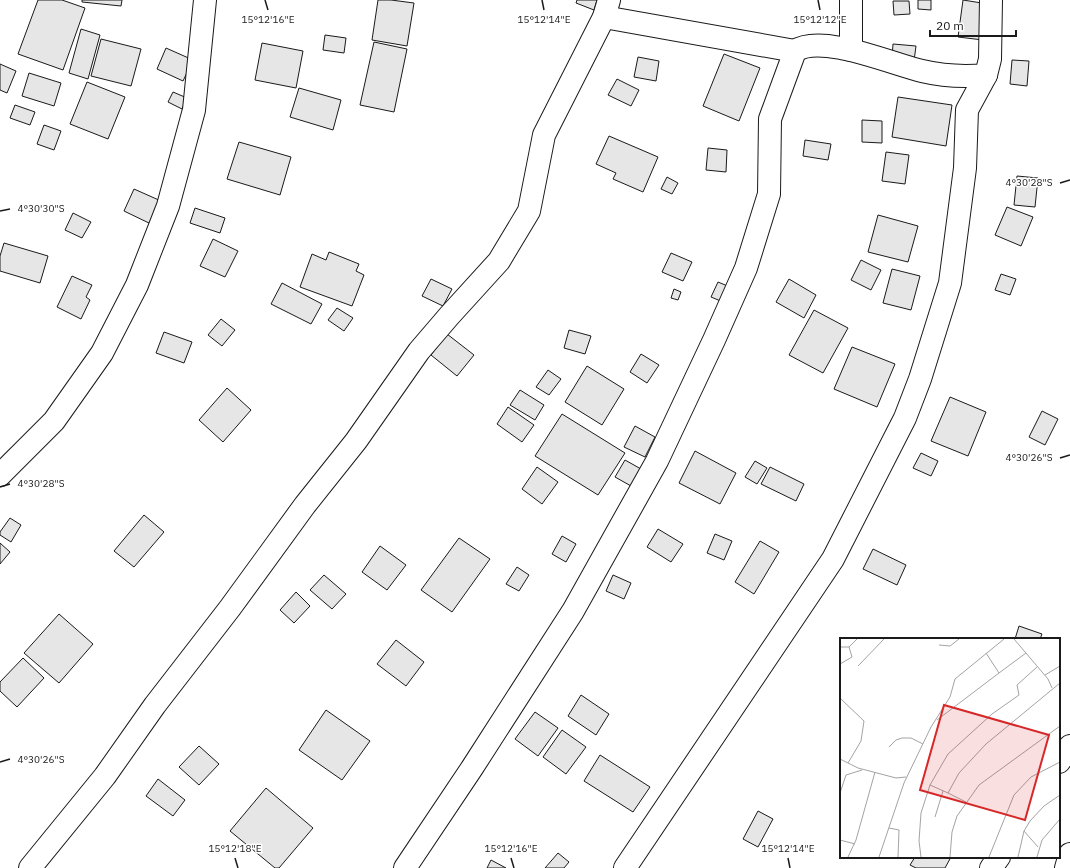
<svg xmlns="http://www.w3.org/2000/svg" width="1070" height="868" font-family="'IBM Plex Sans',sans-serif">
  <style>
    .building { fill: #e6e6e6; stroke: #1a1a1a }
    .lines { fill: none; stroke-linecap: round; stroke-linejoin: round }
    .minor-casing { stroke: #1a1a1a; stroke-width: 24 }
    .minor { stroke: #fff; stroke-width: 22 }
    .ticks { fill: none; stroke: #1a1a1a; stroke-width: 1.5 }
    .inset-road { fill: none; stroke: #a3a3a3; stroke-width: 1 }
    .view { fill: #d62828; fill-opacity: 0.15; stroke: #d62828; stroke-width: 2 }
    .inset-edge { fill: none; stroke: #1a1a1a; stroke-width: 2 }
    .ticks-label { font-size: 10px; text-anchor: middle; fill: #1a1a1a; stroke: #fff; stroke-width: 3; stroke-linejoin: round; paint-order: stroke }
  </style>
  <rect width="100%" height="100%" fill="#fff"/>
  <g class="building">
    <path d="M 38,0 L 62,0 L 85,8 L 63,70 L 18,54 Z"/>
    <path d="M 82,0 L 122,0 L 121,6 L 82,2 Z"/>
    <path d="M 378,0 L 391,0 L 414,3 L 407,46 L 372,40 Z"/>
    <path d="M 577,0 L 597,0 L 594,10 L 576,3 Z"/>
    <path d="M 918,0 L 931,0 L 931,10 L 918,9 Z"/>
    <path d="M 963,0 L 988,4 L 983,40 L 958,37 Z"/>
    <path d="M 893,1 L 909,1 L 910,14 L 894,15 Z"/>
    <path d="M 81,29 L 100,35 L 88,79 L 69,73 Z"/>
    <path d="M 325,35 L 346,38 L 344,53 L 323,50 Z"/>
    <path d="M 101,39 L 141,49 L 131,86 L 91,76 Z"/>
    <path d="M 374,42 L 407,49 L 394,112 L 360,105 Z"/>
    <path d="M 262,43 L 303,51 L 296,88 L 255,80 Z"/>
    <path d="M 893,44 L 916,46 L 914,61 L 892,58 Z"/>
    <path d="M 166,48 L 193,60 L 183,81 L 157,69 Z"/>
    <path d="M 724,54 L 760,68 L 739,121 L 703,106 Z"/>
    <path d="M 638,57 L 659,61 L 656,81 L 634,77 Z"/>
    <path d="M 1012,60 L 1029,61 L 1027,86 L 1010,84 Z"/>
    <path d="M 0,64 L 16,71 L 7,93 L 0,90 Z"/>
    <path d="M 29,73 L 61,83 L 54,106 L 22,96 Z"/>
    <path d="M 617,79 L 639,90 L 631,106 L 608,95 Z"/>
    <path d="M 87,82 L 125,97 L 108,139 L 70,124 Z"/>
    <path d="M 299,88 L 341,100 L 333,130 L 290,117 Z"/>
    <path d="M 173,92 L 187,98 L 182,109 L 168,102 Z"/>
    <path d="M 898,97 L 952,105 L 946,146 L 892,137 Z"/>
    <path d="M 15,105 L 35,112 L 30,125 L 10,118 Z"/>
    <path d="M 862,120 L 882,121 L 882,143 L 862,142 Z"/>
    <path d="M 44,125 L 61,131 L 54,150 L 37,144 Z"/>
    <path d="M 609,136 L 658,157 L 643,192 L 613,179 L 616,173 L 596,164 Z"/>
    <path d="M 805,140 L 831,144 L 828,160 L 803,156 Z"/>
    <path d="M 239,142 L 291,157 L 280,195 L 227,179 Z"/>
    <path d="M 708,148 L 727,150 L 726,172 L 706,170 Z"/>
    <path d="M 886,152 L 909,155 L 905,184 L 882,181 Z"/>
    <path d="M 1017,176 L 1038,178 L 1035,207 L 1014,205 Z"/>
    <path d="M 667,177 L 678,183 L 672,194 L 661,189 Z"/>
    <path d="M 134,189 L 161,201 L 151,224 L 124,211 Z"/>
    <path d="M 1007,207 L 1033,217 L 1021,246 L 995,235 Z"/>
    <path d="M 195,208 L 225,218 L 220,233 L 190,223 Z"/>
    <path d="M 73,213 L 91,222 L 82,238 L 65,230 Z"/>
    <path d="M 878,215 L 918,226 L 908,262 L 868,252 Z"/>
    <path d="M 213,239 L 238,251 L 225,277 L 200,266 Z"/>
    <path d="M 4,243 L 48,256 L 40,283 L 0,271 L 0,256 Z"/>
    <path d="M 329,252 L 359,264 L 356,271 L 364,275 L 352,306 L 300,287 L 312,254 L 326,260 Z"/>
    <path d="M 671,253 L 692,262 L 683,281 L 662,272 Z"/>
    <path d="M 861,260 L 881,270 L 871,290 L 851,280 Z"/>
    <path d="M 892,269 L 920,276 L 911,310 L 883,303 Z"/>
    <path d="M 1001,274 L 1016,279 L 1010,295 L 995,290 Z"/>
    <path d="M 72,276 L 92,285 L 86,297 L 90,300 L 81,319 L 57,307 Z"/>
    <path d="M 431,279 L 452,289 L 443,306 L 422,296 Z"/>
    <path d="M 789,279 L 816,295 L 804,318 L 776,302 Z"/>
    <path d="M 718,282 L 730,287 L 723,302 L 711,297 Z"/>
    <path d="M 282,283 L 322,304 L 311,324 L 271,304 Z"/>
    <path d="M 674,289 L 681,292 L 678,300 L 671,298 Z"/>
    <path d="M 337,308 L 353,318 L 344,331 L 328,320 Z"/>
    <path d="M 814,310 L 848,328 L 823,373 L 789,355 Z"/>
    <path d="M 221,319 L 235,330 L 222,346 L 208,335 Z"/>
    <path d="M 569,330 L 591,336 L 585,354 L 564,348 Z"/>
    <path d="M 164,332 L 192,342 L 184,363 L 156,353 Z"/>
    <path d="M 447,334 L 474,355 L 457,376 L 431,355 Z"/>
    <path d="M 852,347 L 895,364 L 877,407 L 834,389 Z"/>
    <path d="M 641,354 L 659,365 L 647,383 L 630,372 Z"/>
    <path d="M 587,366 L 624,389 L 602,425 L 565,402 Z"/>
    <path d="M 548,370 L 561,379 L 549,395 L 536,387 Z"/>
    <path d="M 227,388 L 251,410 L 223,442 L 199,420 Z"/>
    <path d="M 520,390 L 544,405 L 535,420 L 510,405 Z"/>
    <path d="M 950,397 L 986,412 L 968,456 L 931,441 Z"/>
    <path d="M 508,407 L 534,425 L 522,442 L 497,424 Z"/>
    <path d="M 1042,411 L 1058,419 L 1045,445 L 1029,437 Z"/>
    <path d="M 562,414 L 625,453 L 598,495 L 535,456 Z"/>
    <path d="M 635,426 L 655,437 L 645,457 L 624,447 Z"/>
    <path d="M 695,451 L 736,473 L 720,504 L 679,483 Z"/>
    <path d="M 921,453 L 938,461 L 931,476 L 913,468 Z"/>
    <path d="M 625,460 L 641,469 L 631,486 L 615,477 Z"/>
    <path d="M 755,461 L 767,468 L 757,484 L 745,477 Z"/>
    <path d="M 537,467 L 558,482 L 542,504 L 522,489 Z"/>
    <path d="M 770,467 L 804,484 L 796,501 L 761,484 Z"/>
    <path d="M 144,515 L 164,532 L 134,567 L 114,551 Z"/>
    <path d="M 10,518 L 21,525 L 11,542 L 0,535 L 0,532 Z"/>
    <path d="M 658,529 L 683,544 L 671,562 L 647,547 Z"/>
    <path d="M 715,534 L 732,541 L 724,560 L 707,553 Z"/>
    <path d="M 562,536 L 576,544 L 566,562 L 552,554 Z"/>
    <path d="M 459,538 L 490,559 L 452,612 L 421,590 Z"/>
    <path d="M 760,541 L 779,552 L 754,594 L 735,582 Z"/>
    <path d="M 0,543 L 10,552 L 0,564 Z"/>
    <path d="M 380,546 L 406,565 L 387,590 L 362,572 Z"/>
    <path d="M 873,549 L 906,565 L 897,585 L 863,569 Z"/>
    <path d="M 517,567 L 529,575 L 519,591 L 506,584 Z"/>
    <path d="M 324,575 L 346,594 L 332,609 L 310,590 Z"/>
    <path d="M 613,575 L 631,583 L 624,599 L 606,591 Z"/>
    <path d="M 296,592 L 310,606 L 294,623 L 280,610 Z"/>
    <path d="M 59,614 L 93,644 L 59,683 L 24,653 Z"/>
    <path d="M 1019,626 L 1042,634 L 1040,639 L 1015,639 Z"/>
    <path d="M 396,640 L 424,662 L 406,686 L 377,664 Z"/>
    <path d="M 23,658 L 44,678 L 17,707 L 0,691 L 0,682 Z"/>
    <path d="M 581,695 L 609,714 L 596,735 L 568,716 Z"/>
    <path d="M 326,710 L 370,741 L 342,780 L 299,750 Z"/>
    <path d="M 535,712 L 558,728 L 538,756 L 515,739 Z"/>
    <path d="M 562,730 L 586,747 L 566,774 L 543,757 Z"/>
    <path d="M 199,746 L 219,764 L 199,785 L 179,767 Z"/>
    <path d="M 600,755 L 650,787 L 633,812 L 584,781 Z"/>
    <path d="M 158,779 L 185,800 L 173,816 L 146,796 Z"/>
    <path d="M 266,788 L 313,828 L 279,868 L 275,868 L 230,831 Z"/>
    <path d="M 758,811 L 773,819 L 758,847 L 743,839 Z"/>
    <path d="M 558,853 L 569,862 L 564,868 L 545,868 Z"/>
    <path d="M 915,857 L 951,857 L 945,868 L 916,868 L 910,865 Z"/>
    <path d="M 491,860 L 506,868 L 487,868 Z"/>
  </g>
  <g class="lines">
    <defs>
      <g id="minor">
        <path d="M 604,17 L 795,51"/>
        <path d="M 851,50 L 851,0"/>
        <path d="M 0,475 L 54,421 L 102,353 L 137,285 L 168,206 L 194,110 L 205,0"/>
        <path d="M 1059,762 L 1070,746"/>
        <path d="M 30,868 L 105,776 L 155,705 L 230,608 L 305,505 L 356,441 L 419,351 L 449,316 L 499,261 L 529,211 L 544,135 L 604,17 L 609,0"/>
        <path d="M 405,868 L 472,768 L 573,611 L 657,461 L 714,340 L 746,268 L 769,194 L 770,119 L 795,51 C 821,33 892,64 922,71 C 943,76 964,77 986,75 L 990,59 L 991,0"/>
        <path d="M 625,868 L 833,559 L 905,418 L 920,379 L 950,283 L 965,168 L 967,110 L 986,75"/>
        <path d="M 991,868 L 999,857"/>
        <path d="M 1066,868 L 1070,854"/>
      </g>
    </defs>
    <use href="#minor" class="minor-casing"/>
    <use href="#minor" class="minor"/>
  </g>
  <path class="ticks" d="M 265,0 L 268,10M 542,0 L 544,10M 818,0 L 820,10M 1060,183 L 1070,180M 0,211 L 10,209M 1060,458 L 1070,455M 0,487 L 10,484M 0,762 L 10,759M 235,858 L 238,868M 511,858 L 514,868M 788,858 L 790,868"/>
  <g transform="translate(840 638)">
    <rect width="220" height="220" fill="#fff"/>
    <path class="inset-road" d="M 174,1 L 208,41 L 212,50M 99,7 L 110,8 L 119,1M 0,9 L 9,9 L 17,1M 0,26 L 12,19 L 9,9M 18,28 L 44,1M 159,35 L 186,15M 205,37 L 220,28M 1,61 L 24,83 L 21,103 L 8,125M 97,82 L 159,35 L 146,15M 49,109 L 56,102 L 62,100 L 71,100 L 83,106M 0,121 L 18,130 L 56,140 L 66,139M 90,147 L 108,116 L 152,76 L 179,57 L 177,47 L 197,29M 0,155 L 6,137 L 22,132M 108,155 L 126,164M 95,179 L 103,153M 49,190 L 59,192 L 58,219M 184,193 L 198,209M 0,202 L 15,206M 8,219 L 16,202 L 35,134M 39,219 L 64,145 L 91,89 L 110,59 L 115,41 L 164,1M 81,219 L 79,203 L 81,175 L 90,147 L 108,155 L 119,135 L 146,106 L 220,45M 110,219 L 112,194 L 117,178 L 139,147 L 220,88M 149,219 L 174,157 L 191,139 L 220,124M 178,219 L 184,193 L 190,183 L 204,168 L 220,157M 197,219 L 202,202 L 220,181"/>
    <path class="view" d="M 104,67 L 209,97 L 185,182 L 80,152 Z"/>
    <rect width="220" height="220" class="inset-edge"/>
  </g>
  <g class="ticks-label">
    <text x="268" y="23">15°12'16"E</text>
    <text x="544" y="23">15°12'14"E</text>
    <text x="820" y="23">15°12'12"E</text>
    <text x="1029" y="186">4°30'28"S</text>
    <text x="41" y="212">4°30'30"S</text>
    <text x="1029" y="461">4°30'26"S</text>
    <text x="41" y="487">4°30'28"S</text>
    <text x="41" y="763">4°30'26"S</text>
    <text x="235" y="852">15°12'18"E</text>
    <text x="511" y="852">15°12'16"E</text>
    <text x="788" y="852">15°12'14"E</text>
  </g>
  <path d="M930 30v6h86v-6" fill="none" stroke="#1a1a1a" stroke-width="2"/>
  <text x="936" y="30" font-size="12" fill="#1a1a1a" stroke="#ffffff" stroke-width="3" paint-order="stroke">20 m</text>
</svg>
